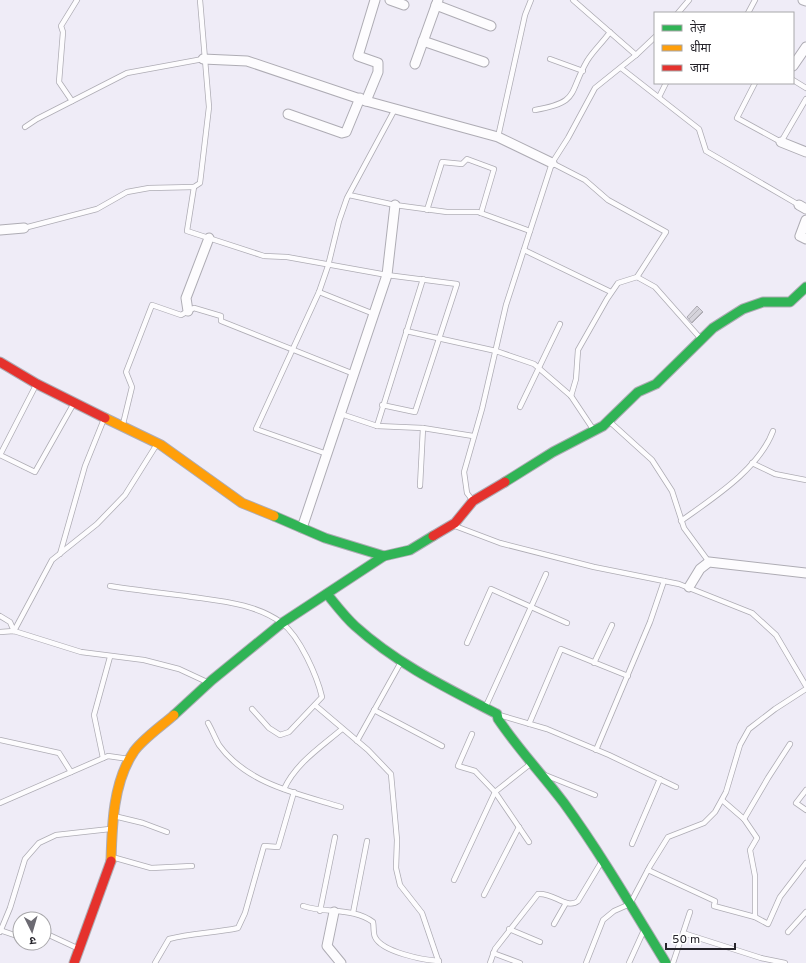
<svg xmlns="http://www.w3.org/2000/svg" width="806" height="963" font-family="Overpass,'Noto Sans Devanagari',sans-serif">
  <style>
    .building { fill: url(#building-hatch); stroke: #acaab2 }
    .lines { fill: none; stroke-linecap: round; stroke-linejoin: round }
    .lane-casing { stroke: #aeacb4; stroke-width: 6 }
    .street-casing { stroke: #aeacb4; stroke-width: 11 }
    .fast-casing { stroke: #aeacb4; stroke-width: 11 }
    .slow-casing { stroke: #aeacb4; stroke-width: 11 }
    .jam-casing { stroke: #aeacb4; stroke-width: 11 }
    .lane { stroke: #fdfcfe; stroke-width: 4.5 }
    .street { stroke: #fdfcfe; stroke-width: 9 }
    .fast { stroke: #30b455; stroke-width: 9 }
    .slow { stroke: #ff9f0a; stroke-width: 9 }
    .jam { stroke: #e5322d; stroke-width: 9 }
  </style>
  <defs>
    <pattern id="building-hatch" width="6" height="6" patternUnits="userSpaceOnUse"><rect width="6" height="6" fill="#d5d3db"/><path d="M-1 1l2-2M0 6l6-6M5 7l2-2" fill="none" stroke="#b7b5bc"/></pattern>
  </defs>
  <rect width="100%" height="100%" fill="#efecf7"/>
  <path class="building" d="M 697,306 L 703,312 L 692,323 L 687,317 Z"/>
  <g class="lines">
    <defs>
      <g id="lane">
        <path d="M 200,0 L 209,107 L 200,183 L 194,187 L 187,231 L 264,256 L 287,257 L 387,275 L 457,284 L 415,412 L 382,405"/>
        <path d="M 573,0 L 636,55"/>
        <path d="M 678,13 L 689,0"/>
        <path d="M 748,13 L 755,0"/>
        <path d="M 550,59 L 583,71"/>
        <path d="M 621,68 L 699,129 L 706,151 L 799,205"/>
        <path d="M 793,80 L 806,88"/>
        <path d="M 755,83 L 737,118 L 781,142 L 806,99"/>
        <path d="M 659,97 L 666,83"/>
        <path d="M 72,101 L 59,82 L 63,32 L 61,26 L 77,0"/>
        <path d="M 535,110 C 580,102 568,94 587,61 C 593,51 603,42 610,32"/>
        <path d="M 25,127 L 37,119 L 127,73 L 203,59"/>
        <path d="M 498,137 L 525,15 L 531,0"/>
        <path d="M 552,163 L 585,180 L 608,200 L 666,232 L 637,277"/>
        <path d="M 349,195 L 395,205 L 447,212 L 478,212 L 530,231"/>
        <path d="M 427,210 L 442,162 L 462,164 L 467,159 L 494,169 L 481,213"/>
        <path d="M 24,228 L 97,209 L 127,192 L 149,188 L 194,187"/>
        <path d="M 524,250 L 611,292"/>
        <path d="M 319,292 L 374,314"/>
        <path d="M 406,331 L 496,351 L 534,364 L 571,396 L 593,429"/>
        <path d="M 571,396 L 576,379 L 578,350 L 607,299 L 618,283 L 637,277 L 655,287 L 701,339"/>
        <path d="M 520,407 L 560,324"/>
        <path d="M 341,414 L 377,426 L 423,279"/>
        <path d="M 610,422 L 652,460 L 672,491 L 684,528 L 709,562"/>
        <path d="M 123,424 L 132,387 L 126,372 L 152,305 L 181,315 L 194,308 L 221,316 L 221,321 L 354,374"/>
        <path d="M 377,426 L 423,428 L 473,436"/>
        <path d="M 327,454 L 256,429 L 319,292 L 328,266 L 339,221 L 347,198 L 395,109"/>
        <path d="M 0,455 L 35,472 L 74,403"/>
        <path d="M 0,455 L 36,385"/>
        <path d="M 752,463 L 775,474 L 806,480"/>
        <path d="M 420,486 L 423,428"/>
        <path d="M 473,501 L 467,493 L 464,472 L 482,409 L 506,305 L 552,163 L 568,138 L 595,88 L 636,55 L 655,37"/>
        <path d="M 681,521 C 713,498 759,469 773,431"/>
        <path d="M 455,526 L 500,543 L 594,567 L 679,584 L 752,613 L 776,635 L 806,686"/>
        <path d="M 60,554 L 85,466 L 104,419"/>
        <path d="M 110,586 C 135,590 161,593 186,596 C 219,601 255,603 282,623 C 300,637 317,676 322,697 L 289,732 L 280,735 L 269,728 L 252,709"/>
        <path d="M 0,616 L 10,622 L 14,631"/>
        <path d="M 14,631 L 52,560 L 97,524 L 125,495 L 157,444"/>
        <path d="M 0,632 L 14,631 L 81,652 L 144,660 L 179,669 L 207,682"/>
        <path d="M 467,643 L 491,589 L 567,623"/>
        <path d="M 594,663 L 612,625"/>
        <path d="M 315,705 L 368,750 L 391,774 L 397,840 L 396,868 L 400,885 L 422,913 L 439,963"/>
        <path d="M 486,706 L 546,574"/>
        <path d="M 374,710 L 442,746"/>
        <path d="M 499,715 L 547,729 L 609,755 L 676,787"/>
        <path d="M 208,723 C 212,730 215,738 219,745 C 247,784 298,794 341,807"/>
        <path d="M 529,724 L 561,649 L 628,676"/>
        <path d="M 472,734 L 458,766 L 475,771 L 495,792 L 529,842"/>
        <path d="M 0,740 L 59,753 L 71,772"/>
        <path d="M 357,741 L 401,662"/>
        <path d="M 596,750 L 650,622 L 664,581"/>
        <path d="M 103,758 L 94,715 L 110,657"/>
        <path d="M 545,775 L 595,795"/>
        <path d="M 284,789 C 296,763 321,747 342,729"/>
        <path d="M 806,790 L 796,803 L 806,810"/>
        <path d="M 722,800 L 744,819 L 757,838 L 750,850 L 755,876 L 755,917"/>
        <path d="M 0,803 L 108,756 L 129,759"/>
        <path d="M 114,816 L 143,823 L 167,832"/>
        <path d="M 744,819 L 768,778 L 790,744"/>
        <path d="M 632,844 L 660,779"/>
        <path d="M 112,857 L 151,868 L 192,866"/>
        <path d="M 648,870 L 715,901 L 714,906 L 755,917 L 768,924 L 780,897 L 806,863"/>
        <path d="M 454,880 L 495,792 L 529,765"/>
        <path d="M 484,895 L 519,827"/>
        <path d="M 303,906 C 327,914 353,907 373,922 C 374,926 373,933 375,937 C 382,952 423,960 439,961"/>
        <path d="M 320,911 L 335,837"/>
        <path d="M 353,913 L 367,841"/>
        <path d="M 554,924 L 566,903"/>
        <path d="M 509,929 L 540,942"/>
        <path d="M 0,930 L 20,937"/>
        <path d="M 0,932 L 10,908 L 25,859 L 39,843 L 56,835 L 110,829"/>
        <path d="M 788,932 L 806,912"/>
        <path d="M 683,933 L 761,958 L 785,963"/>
        <path d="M 44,936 L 49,935 L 77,948"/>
        <path d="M 493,953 L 520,963"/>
        <path d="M 155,963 L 169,939 C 192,933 215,933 238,928 L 245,913 L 264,846 L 278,847 L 294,792"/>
        <path d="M 490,963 L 495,949 L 538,894 C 553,892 567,910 578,901 L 602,861"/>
        <path d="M 586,963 L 603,920 L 614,911 L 630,904 L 650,866 L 668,837 L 704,823 L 715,812 L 726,792 L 740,745 L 749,729 L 775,709 L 806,689"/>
        <path d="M 629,963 L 644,930"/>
        <path d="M 673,963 L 690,912"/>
      </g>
      <g id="street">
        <path d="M 390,0 L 404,5"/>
        <path d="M 803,0 L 806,1"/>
        <path d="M 436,5 L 491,26"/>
        <path d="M 423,41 L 484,62"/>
        <path d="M 203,59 L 247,61 L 366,101 L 498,137 L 552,163"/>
        <path d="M 415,64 L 438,0"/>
        <path d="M 793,66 L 806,47"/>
        <path d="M 366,101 L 378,72 L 378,63 L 358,56 L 375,0"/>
        <path d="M 288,114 L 342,133 L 346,132 L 360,98"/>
        <path d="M 781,142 L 806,152"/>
        <path d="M 799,205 L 806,209"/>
        <path d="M 806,220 L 800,236 L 806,239"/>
        <path d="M 0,230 L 24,228"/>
        <path d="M 188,311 L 186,298 L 209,238"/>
        <path d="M 302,528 L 387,275 L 395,205"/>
        <path d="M 689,587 L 700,569 L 709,562 L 806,573"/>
        <path d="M 334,912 L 327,946 L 341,963"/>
      </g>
      <g id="fast">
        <path d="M 505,482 L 553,452 L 603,426 L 638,392 L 656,384 L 713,328 L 743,309 L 763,302 L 790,302 L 806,287"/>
        <path d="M 274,516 L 325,538 L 384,556"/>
        <path d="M 327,594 C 336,605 345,617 355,626 C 397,664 447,688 497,714 L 498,719 C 519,750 542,774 564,803 C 601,854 633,909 666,963"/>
        <path d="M 174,715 L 212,680 L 282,623 L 384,556 L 410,550 L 433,536"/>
      </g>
      <g id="slow">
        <path d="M 105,418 L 161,445 L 242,503 L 274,516"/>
        <path d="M 111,861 C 112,826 113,783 133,753 C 140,741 163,725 174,715"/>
      </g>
      <g id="jam">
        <path d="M 0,362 L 37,384 L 105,418"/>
        <path d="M 433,536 L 455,523 L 473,501 L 505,482"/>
        <path d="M 74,963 L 111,861"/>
      </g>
    </defs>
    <use href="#lane" class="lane-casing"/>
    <use href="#street" class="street-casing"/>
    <use href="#fast" class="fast-casing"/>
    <use href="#slow" class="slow-casing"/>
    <use href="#jam" class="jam-casing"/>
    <use href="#lane" class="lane"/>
    <use href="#street" class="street"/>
    <use href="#fast" class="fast"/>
    <use href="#slow" class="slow"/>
    <use href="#jam" class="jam"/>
  </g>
  <rect x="654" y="12" width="140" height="72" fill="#ffffff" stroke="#a8a7aa"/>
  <rect x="662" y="25" width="20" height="6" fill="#30b455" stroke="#a8a7aa"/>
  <text x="690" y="32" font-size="12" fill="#26242b">तेज़</text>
  <rect x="662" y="45" width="20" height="6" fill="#ff9f0a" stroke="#a8a7aa"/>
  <text x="690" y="52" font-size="12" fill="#26242b">धीमा</text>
  <rect x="662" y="65" width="20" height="6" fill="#e5322d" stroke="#a8a7aa"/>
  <text x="690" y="72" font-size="12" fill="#26242b">जाम</text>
  <g transform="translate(32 931) rotate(175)"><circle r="19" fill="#ffffff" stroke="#a8a7aa"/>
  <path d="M0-3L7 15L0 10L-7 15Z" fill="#6c6a72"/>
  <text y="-6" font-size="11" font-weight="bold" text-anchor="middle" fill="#26242b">उ</text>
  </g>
  <path d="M666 943v6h69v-6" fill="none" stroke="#26242b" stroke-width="2"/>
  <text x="672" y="943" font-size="12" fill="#26242b" stroke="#ffffff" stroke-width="3" paint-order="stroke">50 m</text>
</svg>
